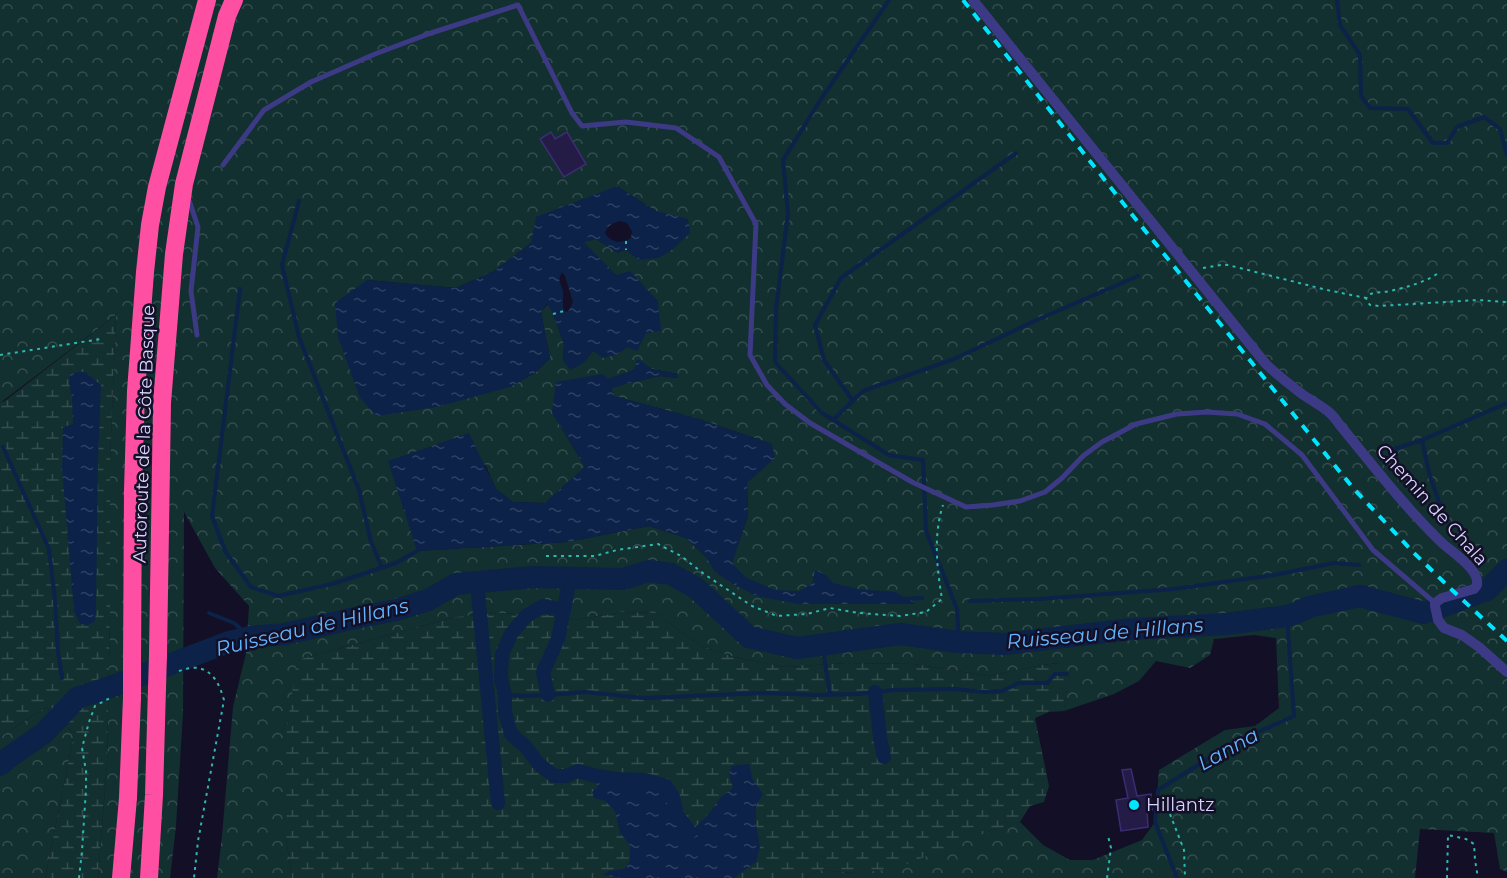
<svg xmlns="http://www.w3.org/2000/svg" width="1507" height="878" font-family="Montserrat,sans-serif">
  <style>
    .forest { fill: url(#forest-crowns); fill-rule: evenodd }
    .wetland { fill: url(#wetland-marsh) }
    .water { fill: url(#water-ripples); fill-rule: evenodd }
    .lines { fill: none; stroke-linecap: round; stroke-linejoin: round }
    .stream { stroke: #0c2248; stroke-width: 4 }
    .canal { stroke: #0c2248; stroke-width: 14 }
    .river { stroke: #0c2248; stroke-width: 22 }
    .building { fill: #241b47; stroke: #3b2d73; stroke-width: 1.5 }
    .path { stroke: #2fb8b0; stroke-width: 2; stroke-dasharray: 3 4.5; stroke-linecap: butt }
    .lane { stroke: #3d3a85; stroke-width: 5 }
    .street { stroke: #3d3a85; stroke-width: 10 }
    .highway { stroke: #ff4fa3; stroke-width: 18 }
    .rail { stroke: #00e5ff; stroke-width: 4; stroke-dasharray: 9 8; stroke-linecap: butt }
    .highway-bridge { stroke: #ff4fa3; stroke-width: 18 }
    .poi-dot { fill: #00e5ff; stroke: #130f26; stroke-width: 2 }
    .labels { text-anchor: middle; stroke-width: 5; stroke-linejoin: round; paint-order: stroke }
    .street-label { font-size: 18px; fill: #d9d4ff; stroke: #130f26 }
    .poi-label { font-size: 18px; fill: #d9d4ff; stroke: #130f26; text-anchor: start }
    .water-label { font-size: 20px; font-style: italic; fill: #62b6ff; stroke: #130f26 }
  </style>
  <defs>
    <pattern id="forest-crowns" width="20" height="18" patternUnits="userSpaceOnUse" patternTransform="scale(1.5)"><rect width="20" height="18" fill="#12302f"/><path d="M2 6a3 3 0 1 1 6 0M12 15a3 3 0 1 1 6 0" fill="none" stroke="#344d4e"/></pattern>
    <pattern id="wetland-marsh" width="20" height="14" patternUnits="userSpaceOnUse" patternTransform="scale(1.5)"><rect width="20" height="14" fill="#12302f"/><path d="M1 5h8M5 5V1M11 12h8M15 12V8" fill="none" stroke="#344d4e"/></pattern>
    <pattern id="water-ripples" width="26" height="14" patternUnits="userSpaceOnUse" patternTransform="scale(1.5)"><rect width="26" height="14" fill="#0c2248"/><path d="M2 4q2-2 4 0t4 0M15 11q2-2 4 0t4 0" fill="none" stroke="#2f4163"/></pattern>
  </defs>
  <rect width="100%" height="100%" fill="#130f26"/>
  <g class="forest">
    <path d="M 0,0 L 1507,0 L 1507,872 L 1500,869 L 1494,833 L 1420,829 L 1415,878 L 805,878 L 819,870 L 854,873 L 1020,822 L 1043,845 L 1070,860 L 1093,860 L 1142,840 L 1155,822 L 1159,770 L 1225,730 L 1255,726 L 1279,708 L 1276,638 L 1254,635 L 1214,639 L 1210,655 L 1190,668 L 1156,661 L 1139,681 L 1114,694 L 1064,711 L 1067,687 L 1059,663 L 1042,665 L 988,676 L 914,664 L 846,663 L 786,667 L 734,657 L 701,646 L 656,613 L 623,612 L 574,620 L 548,615 L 498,613 L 455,617 L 297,660 L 286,838 L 292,878 L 217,878 L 222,836 L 233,707 L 246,653 L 249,606 L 215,568 L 184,512 L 183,713 L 176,826 L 170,878 L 98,878 L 107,762 L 110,615 L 110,459 L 116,315 L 0,403 ZM 617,186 L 656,211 L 618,253 L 596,239 L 583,242 L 616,275 L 627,347 L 616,355 L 593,351 L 582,364 L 563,361 L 564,344 L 552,311 L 548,304 L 541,312 L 550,358 L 536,372 L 510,387 L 367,280 L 456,288 L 494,271 L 531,243 ZM 637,361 L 652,369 L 678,374 L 678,378 L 660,376 L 629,383 L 611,388 L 614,396 L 699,419 L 772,444 L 747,483 L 748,516 L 730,567 L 706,557 L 686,538 L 649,526 L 567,542 L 417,551 L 485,464 L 496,489 L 513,502 L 545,503 L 585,467 L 552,412 L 608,379 L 634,370 Z"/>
    <path d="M 46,707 L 74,734 L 45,878 L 0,878 L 0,737 Z"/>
  </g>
  <g class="wetland">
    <path d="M 116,315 L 110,459 L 110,615 L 107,762 L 98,878 L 45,878 L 74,734 L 46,707 L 0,737 L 0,403 L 6,400 Z"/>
    <path d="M 623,612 L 656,613 L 701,646 L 734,657 L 786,667 L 846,663 L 914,664 L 988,676 L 1042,665 L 1060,663 L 1067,687 L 1064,711 L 1049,712 L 1035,718 L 1049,786 L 1044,802 L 1030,806 L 1020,822 L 988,832 L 894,869 L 854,873 L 819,870 L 805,878 L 292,878 L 286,838 L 284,749 L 297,660 L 455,617 L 497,613 L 548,615 L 574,620 Z"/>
  </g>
  <g class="water">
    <path d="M 617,186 L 656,211 L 688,219 L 690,233 L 673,249 L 659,258 L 639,260 L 626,250 L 618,253 L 596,239 L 584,242 L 616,275 L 630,271 L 658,301 L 661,331 L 646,333 L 637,351 L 627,347 L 616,355 L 603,358 L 593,351 L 582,364 L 570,370 L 563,361 L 564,344 L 552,311 L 547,304 L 541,312 L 550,358 L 536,372 L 510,387 L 437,407 L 377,416 L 360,398 L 338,337 L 335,303 L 367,280 L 456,288 L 494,271 L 531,243 L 536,217 ZM 620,221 L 627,223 L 632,231 L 631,238 C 620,244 613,243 605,234 C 607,225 612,224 620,221 ZM 562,272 L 565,276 L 573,302 L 569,310 L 567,312 L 564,311 L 563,308 L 563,291 L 559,279 Z"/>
    <path d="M 637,360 L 640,360 L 652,369 L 678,374 L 678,378 L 660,376 L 629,383 L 611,388 L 614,396 L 699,419 L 772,444 L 775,458 L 747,483 L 748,516 L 732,563 L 745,577 L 775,590 L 799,591 L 812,584 L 815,570 L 826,575 L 833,583 L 858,589 L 895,592 L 916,604 L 798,604 L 756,596 L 733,584 L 715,572 L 706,557 L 686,538 L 649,526 L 567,542 L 417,551 L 388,461 L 469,433 L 496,489 L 513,502 L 545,503 L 585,467 L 552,412 L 556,382 L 603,374 L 608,379 L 634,370 Z"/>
    <path d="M 79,372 L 85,372 L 101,385 L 98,459 L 96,611 L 95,621 L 88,625 L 80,624 L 74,611 L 62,468 L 63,427 L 73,424 L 72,398 L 69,382 L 70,374 Z"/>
    <path d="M 1507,563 L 1507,576 L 1490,594 L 1431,612 L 1430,608 L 1438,606 L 1443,602 L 1477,591 L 1484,587 Z"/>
    <path d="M 749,764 L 753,780 L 763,794 L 756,806 L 756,824 L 760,847 L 756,862 L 734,878 L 622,878 L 602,875 L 609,871 L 624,869 L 630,861 L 630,845 L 620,833 L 615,811 L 605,801 L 594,798 L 592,792 L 598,787 L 592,775 L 615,779 L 645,780 L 666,786 L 673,797 L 677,815 L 690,832 L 706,817 L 721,797 L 733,788 L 729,775 L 731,766 Z"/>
  </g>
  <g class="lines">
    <g class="stream">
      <path d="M 889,0 L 821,99 L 783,160 L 788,214 L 776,309 L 775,362 L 822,413 L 889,455 L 923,460 L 926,531 L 957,609 L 959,642"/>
      <path d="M 1337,0 L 1340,25 L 1360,55 L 1361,96 L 1370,108 L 1408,109 L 1433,143 L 1447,143 L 1457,127 L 1484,117 L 1500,129 L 1507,155"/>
      <path d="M 299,201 L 282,265 L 299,337 L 359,490 L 371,542 L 382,568"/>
      <path d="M 240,289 L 212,516 L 225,551 L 251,587 L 278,596 L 332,584 L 396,563 L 417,551"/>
      <path d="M 853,401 L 824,360 L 815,325 L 841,278 L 1016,153"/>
      <path d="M 833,420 L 863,391 L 954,359 L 1039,319 L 1138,276"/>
      <path d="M 1422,440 L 1429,473 L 1442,511"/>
      <path d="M 3,447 L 49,549 L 55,600 L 58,652 L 62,678"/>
      <path d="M 1391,450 L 1422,440 L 1507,403"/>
      <path d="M 902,599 L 922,598"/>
      <path d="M 970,601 L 1039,599 L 1174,589 L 1274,575 L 1334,563 L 1359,565"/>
      <path d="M 209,613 L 234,623 L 250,637"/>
      <path d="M 822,644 L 830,694"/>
      <path d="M 505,694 L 521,696 L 548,695 L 586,692 L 644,698 L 766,693 L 815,695 L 858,694 L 894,690 L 954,689 L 985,692 L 1002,691 L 1019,683 L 1047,683 L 1055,674 L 1067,674"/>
      <path d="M 1177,878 L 1155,822 L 1158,790 L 1235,742 L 1294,716 L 1287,616"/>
    </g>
    <g class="canal">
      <path d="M 477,583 L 498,803"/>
      <path d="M 564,610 L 543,606 L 526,616 L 511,634 L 502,654 L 501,680 L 505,694 L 505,712 L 511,734 L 525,746 L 539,764 L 554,776 L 566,776 L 578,771 L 592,775 L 615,779 L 645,780 L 666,786 L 673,797 L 677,815 L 690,832"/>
      <path d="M 875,692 L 880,737 L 884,757"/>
      <path d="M 548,695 L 543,672 L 558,639 L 570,578"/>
    </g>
    <path class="river" d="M 0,765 L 8,758 L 44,733 L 77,698 L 110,687 L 229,642 L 250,637 L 285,634 L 355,618 L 396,610 L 428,600 L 456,584 L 534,577 L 623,579 L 649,571 L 671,574 L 696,588 L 749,637 L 797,648 L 900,634 L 959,642 L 1005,644 L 1132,629 L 1226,624 L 1287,616 L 1294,614 L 1309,607 L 1360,596 L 1424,613 L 1487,590 L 1507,570"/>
  </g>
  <g class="building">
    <path d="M 551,132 L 555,139 L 567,132 L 586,164 L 564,177 L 540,139 Z"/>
    <path d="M 1131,769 L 1137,796 L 1151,794 L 1152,810 L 1147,810 L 1148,827 L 1121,831 L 1116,800 L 1128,798 L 1122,770 Z"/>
  </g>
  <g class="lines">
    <g class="path">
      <path d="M 626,241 L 626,250"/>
      <path d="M 1203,268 L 1221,265 L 1228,265 L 1327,290 L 1366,298"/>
      <path d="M 1437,274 C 1423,283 1407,287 1390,291 C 1382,293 1373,291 1367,296 L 1366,300 L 1370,305 L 1379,306 L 1478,300 L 1507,302"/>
      <path d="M 553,314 L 564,311"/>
      <path d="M 0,355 L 101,339"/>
      <path d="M 546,556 L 595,556 L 617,550 L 658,544 L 681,556 L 704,574 L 752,606 L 777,616 L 807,614 L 830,608 L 859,613 L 900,616 L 926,612 L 942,599 C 937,569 933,535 943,505"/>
      <path d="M 179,671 C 185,669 193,667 198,668 C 214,671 220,686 224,700 L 198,841 L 194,878"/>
      <path d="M 1170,814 L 1184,850 L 1185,878"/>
      <path d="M 79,878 L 82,851 L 86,789 L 86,771 L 82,748 L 89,722 L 95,706 L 110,698"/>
      <path d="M 1107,878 L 1111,848 L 1108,836"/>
      <path d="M 1447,878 L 1448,835 L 1466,839 L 1474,844 L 1475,860 L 1478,878"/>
    </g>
    <g class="lane">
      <path d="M 223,165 L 264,110 L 311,82 L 375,54 L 431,33 L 518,5 L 572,113 L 582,126 L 626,122 L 676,128 L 719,157 L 756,224 L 750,355 L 767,385 L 785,404 L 810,423 L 912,482 L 966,507 L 993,505 L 1020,501 L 1045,492 L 1062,478 L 1083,456 L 1102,442 L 1136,424 L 1177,414 L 1207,412 L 1237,414 L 1265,424 L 1302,455 L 1373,550 L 1435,603"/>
      <path d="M 188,197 L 198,227 L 191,291 L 197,335"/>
    </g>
    <path class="street" d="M 973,0 L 1265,363 C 1276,374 1289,384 1302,394 C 1316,404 1330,409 1339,424 C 1372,464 1403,505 1440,541 C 1451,552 1480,569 1477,585 L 1474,589 L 1442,598 L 1435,603 L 1435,606 L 1438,620 L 1444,628 L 1462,635 L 1479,647 L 1507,672"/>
    <g class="highway">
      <path d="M 158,655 L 162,403 L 174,254 L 184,184 L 227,16 L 234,0"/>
      <path d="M 132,664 L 133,490 L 136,391 L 145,272 L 150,225 L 157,187 L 207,0"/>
      <path d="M 121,878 L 128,798 L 132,698"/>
      <path d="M 149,878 L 154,795 L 157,688"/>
    </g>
    <path class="rail" d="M 963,0 L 1130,212 L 1353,488 L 1413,552 L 1452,590 L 1507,641"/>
    <g class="highway-bridge">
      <path d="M 157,688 L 158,655"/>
      <path d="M 132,698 L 132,664"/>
    </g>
  </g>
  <circle class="poi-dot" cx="1134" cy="805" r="6"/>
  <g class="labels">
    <g class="street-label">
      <text transform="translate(144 434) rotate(-88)" y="6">Autoroute de la Côte Basque</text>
      <text transform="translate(1432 505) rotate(48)" y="6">Chemin de Chala</text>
    </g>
    <g class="poi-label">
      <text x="1146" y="811">Hillantz</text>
    </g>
    <g class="water-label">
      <text transform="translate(312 627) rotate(-13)" y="7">Ruisseau de Hillans</text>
      <text transform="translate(1105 633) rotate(-5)" y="7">Ruisseau de Hillans</text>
      <text transform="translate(1228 749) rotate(-29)" y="7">Lanna</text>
    </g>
  </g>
</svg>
